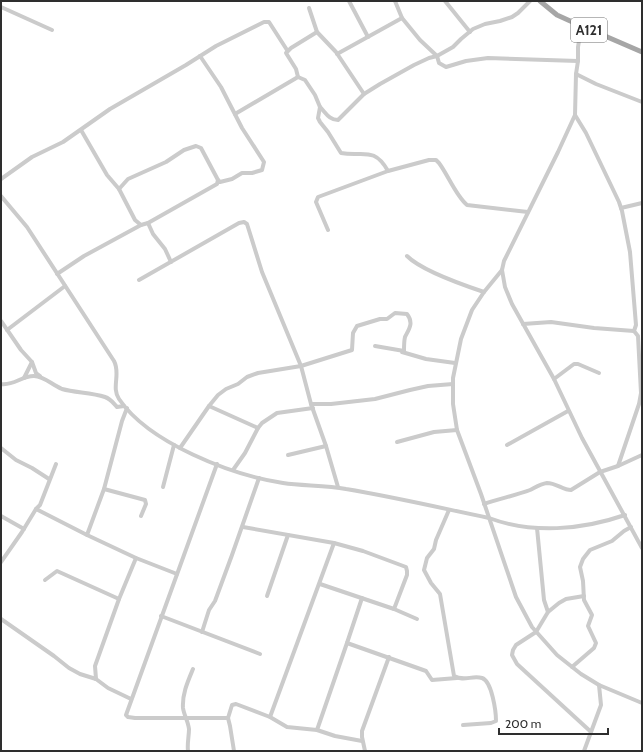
<svg xmlns="http://www.w3.org/2000/svg" width="643" height="752" font-family="Cabin,sans-serif">
  <style>
    .lines { fill: none; stroke-linecap: round; stroke-linejoin: round }
    .minor { stroke: #cbcbcb; stroke-width: 4 }
    .major { stroke: #a6a6a6; stroke-width: 5 }
    .labels { text-anchor: middle; stroke-width: 4; stroke-linejoin: round; paint-order: stroke }
    .shield { fill: #fff; stroke: #6d6d6d; stroke-width: 1 }
    .shield-label { font-size: 14px; font-weight: bold; fill: #2e2e2e }
  </style>
  <rect width="100%" height="100%" fill="#fff"/>
  <g class="lines">
    <g class="minor">
      <path d="M 349,1 L 368,37"/>
      <path d="M 395,1 L 402,18 L 420,40 L 437,56 L 439,63 L 446,67 L 466,61 L 488,58 L 578,61"/>
      <path d="M 445,1 L 470,32"/>
      <path d="M 1,7 L 52,30"/>
      <path d="M 309,8 L 317,32 L 336,52 L 364,94"/>
      <path d="M 585,28 L 579,41 L 578,47 L 578,61 L 576,74 L 575,115 L 558,152 L 504,261 L 502,270 L 484,292 L 472,310 L 461,339 L 453,378 L 453,404 L 457,430 L 481,494 L 516,597 L 532,627 L 557,655 L 581,674 L 599,685 L 642,703"/>
      <path d="M 317,32 L 291,48 L 286,53 L 296,69 L 298,77 L 305,80 L 315,95 L 320,107 L 318,118 L 320,122 L 328,132 L 341,153 C 363,157 374,146 388,171"/>
      <path d="M 337,54 L 402,18"/>
      <path d="M 200,56 L 221,87 L 242,128 L 264,162 L 262,170 L 252,173 L 242,173 L 232,179 L 220,182 L 218,180"/>
      <path d="M 576,74 L 596,84 L 642,102"/>
      <path d="M 320,107 C 326,113 329,120 338,120 L 364,94 L 380,84 L 414,65 L 429,58 L 437,56 L 453,47 L 461,39 L 473,29 L 485,24 L 500,21 L 512,17 L 518,13 L 530,1"/>
      <path d="M 235,114 L 298,77"/>
      <path d="M 575,115 L 586,133 L 619,202 L 622,211 L 630,252 L 636,325 L 634,331 L 638,336 L 641,393 L 639,404 L 618,466"/>
      <path d="M 81,130 L 107,175 L 119,189 L 135,220 L 141,225 L 148,223 L 153,234 L 165,249 L 171,262"/>
      <path d="M 1,179 L 32,157 L 63,142 L 110,109 L 186,65 L 216,46 L 264,22 L 269,22 L 287,50"/>
      <path d="M 119,189 L 128,179 L 166,162 L 184,150 L 196,146 L 201,148 L 218,180 L 217,184 L 148,223"/>
      <path d="M 1,196 L 27,227 L 114,361 C 121,374 111,387 119,399 C 149,443 231,475 283,483 C 303,486 325,485 346,489 C 394,497 441,508 489,518 C 532,534 582,530 625,515"/>
      <path d="M 621,208 L 642,203"/>
      <path d="M 328,230 L 316,202 L 318,197 L 388,171 L 429,160 L 436,160 L 439,163 C 448,175 456,196 467,205 L 528,212"/>
      <path d="M 407,256 C 422,271 463,285 484,292"/>
      <path d="M 502,270 L 505,287 L 512,304 L 554,379 L 582,438 L 642,548"/>
      <path d="M 57,274 L 84,256 L 141,225"/>
      <path d="M 139,280 L 239,223 L 244,222 L 247,224 L 262,272 L 301,366 L 311,404 L 326,446 L 338,487"/>
      <path d="M 1,321 L 21,350 L 32,362 L 36,373 L 40,376"/>
      <path d="M 523,324 L 551,322 L 594,328 L 634,331"/>
      <path d="M 7,330 L 65,286"/>
      <path d="M 375,346 L 404,351 L 402,352 L 426,359 L 455,363"/>
      <path d="M 24,378 L 32,362"/>
      <path d="M 554,379 L 574,364 L 578,364 L 599,373"/>
      <path d="M 1,384 C 14,386 21,376 34,376 C 44,376 52,385 62,389 C 76,393 91,392 105,397 C 111,399 113,403 117,407 L 124,406"/>
      <path d="M 311,404 L 331,404 L 375,399 L 410,390 L 428,386 L 453,384"/>
      <path d="M 209,406 L 258,428"/>
      <path d="M 397,442 L 434,432 L 457,430"/>
      <path d="M 507,445 L 568,411"/>
      <path d="M 1,448 L 16,460 L 32,468 L 49,479"/>
      <path d="M 180,448 L 209,406 L 218,395 L 226,389 L 238,384 L 247,377 L 258,373 L 301,366 L 352,350 L 353,333 L 357,326 L 380,319 L 387,319 L 395,313 L 407,314 C 414,323 409,329 405,337 C 404,341 404,347 404,351"/>
      <path d="M 288,455 L 326,446"/>
      <path d="M 217,464 L 126,715 L 128,717 L 135,718 L 228,718 L 232,705 L 236,704 L 270,717 L 287,727 L 317,730 L 335,736 L 362,741"/>
      <path d="M 233,470 L 245,453 L 258,428 L 262,423 L 277,413 L 313,408"/>
      <path d="M 163,487 L 174,445"/>
      <path d="M 104,489 L 145,500 L 146,504 L 141,516"/>
      <path d="M 484,504 C 498,499 517,495 530,490 C 536,487 540,484 547,483 C 556,483 563,490 571,490 L 600,472 L 618,466 L 642,455"/>
      <path d="M 36,509 L 40,505 L 56,464"/>
      <path d="M 449,510 L 436,540 L 434,549 L 427,558 L 424,570 L 431,583 L 440,594 L 454,676 C 464,682 472,675 482,678 C 492,681 496,712 496,721 L 491,723 L 463,725"/>
      <path d="M 1,516 L 24,529"/>
      <path d="M 243,527 L 334,543 L 363,551 L 406,567 L 407,571 L 407,575 L 394,609"/>
      <path d="M 537,528 L 544,600 L 548,612"/>
      <path d="M 87,535 L 136,558 L 177,574"/>
      <path d="M 1,562 L 22,532 L 36,509 L 87,535 L 104,489 L 122,421 L 127,408"/>
      <path d="M 45,580 L 57,571 L 119,599"/>
      <path d="M 320,584 L 394,609 L 417,619"/>
      <path d="M 267,596 L 288,535"/>
      <path d="M 584,596 L 566,599 L 559,603 L 548,612 L 536,632 L 516,645 L 513,650 L 512,655 L 517,664 L 590,731"/>
      <path d="M 362,598 L 347,643 L 426,671 L 432,680 L 457,678"/>
      <path d="M 161,616 L 260,654"/>
      <path d="M 1,619 L 54,656 L 69,668 L 80,674 L 96,679 L 108,688 L 131,699"/>
      <path d="M 202,632 L 209,610 L 215,601 L 232,555 L 259,478"/>
      <path d="M 572,667 L 594,648 L 596,643 L 588,626 L 592,615 L 584,600 L 583,581 L 580,567 L 583,559 L 590,550 L 612,541 L 624,531 L 631,527"/>
      <path d="M 96,679 L 95,666 L 119,599 L 136,558"/>
      <path d="M 270,717 L 334,543"/>
      <path d="M 228,718 L 230,726 L 234,751"/>
      <path d="M 317,730 L 347,643"/>
      <path d="M 188,751 C 187,744 189,736 189,729 C 188,721 184,715 183,708 C 182,694 188,681 193,669"/>
      <path d="M 365,751 L 362,737 L 362,731 L 389,657"/>
      <path d="M 584,751 L 601,705 L 599,685"/>
    </g>
    <path class="major" d="M 540,1 L 557,15 L 568,20 L 642,52"/>
  </g>
  <g class="labels">
    <rect class="shield" x="571" y="18" width="36" height="24" rx="3"/>
    <g class="shield-label">
      <text x="589" y="35">A121</text>
    </g>
  </g>
  <rect width="643" height="752" fill="none" stroke="#2e2e2e" stroke-width="4"/>
  <path d="M499 728v6h109v-6" fill="none" stroke="#2e2e2e" stroke-width="2"/>
  <text x="505" y="728" font-size="12" fill="#2e2e2e" stroke="#ffffff" stroke-width="3" paint-order="stroke">200 m</text>
</svg>
